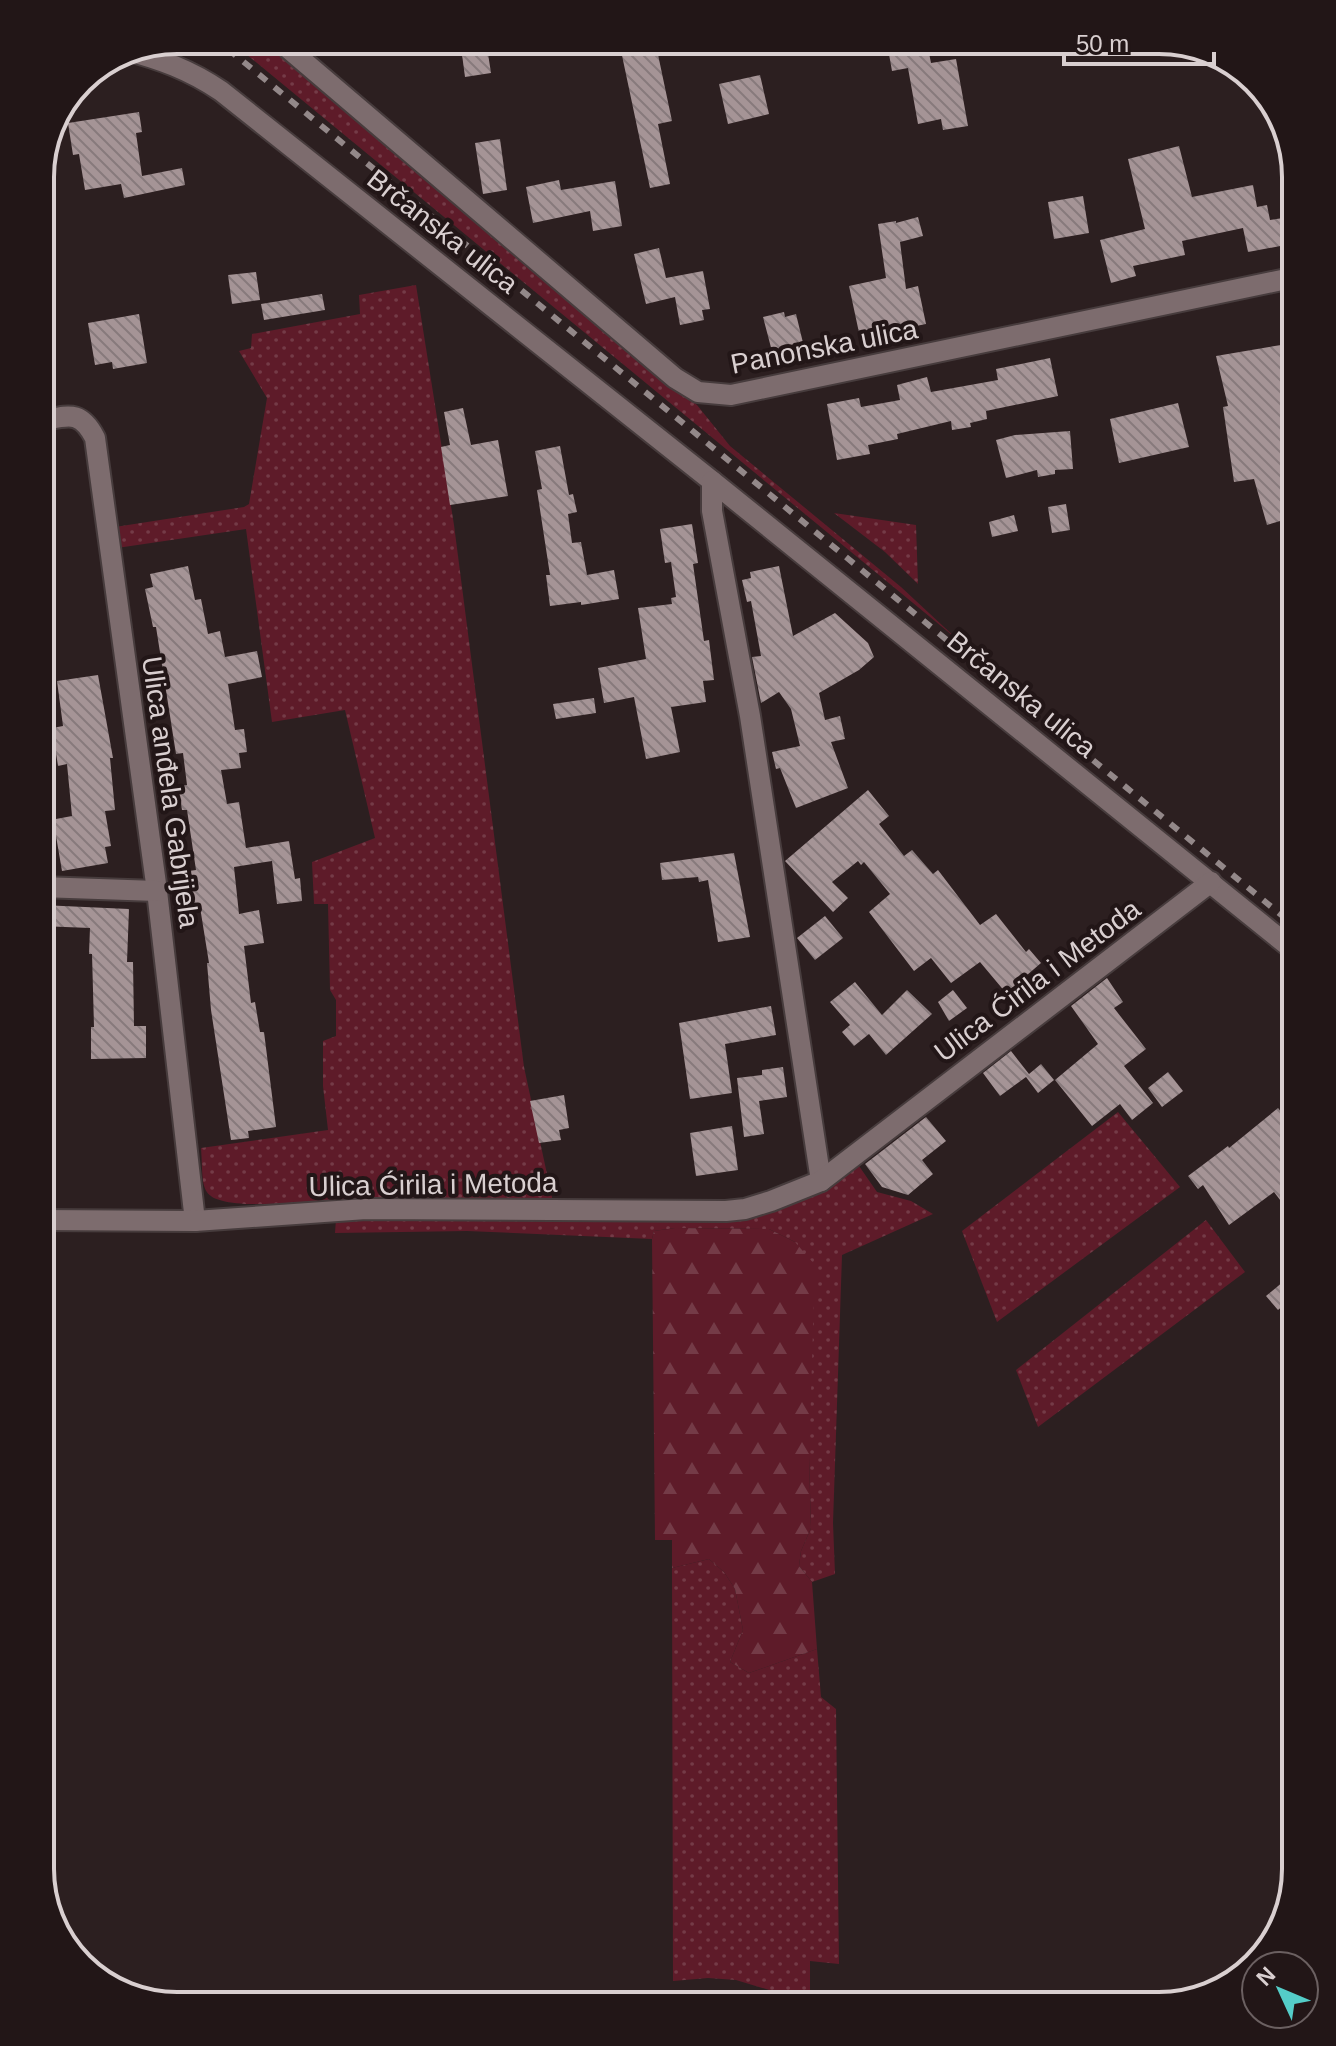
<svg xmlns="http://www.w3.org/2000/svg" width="1336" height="2046" font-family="Arial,sans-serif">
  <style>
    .grass { fill: url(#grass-dots) }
    .forest { fill: url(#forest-firs) }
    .building { fill: url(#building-back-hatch) }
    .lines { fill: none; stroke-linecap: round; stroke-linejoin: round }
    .minor-casing { stroke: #473c3d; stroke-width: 24 }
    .minor { stroke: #7d6c6e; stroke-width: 20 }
    .rail { stroke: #938889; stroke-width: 6; stroke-dasharray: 10 10; stroke-linecap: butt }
    .labels { text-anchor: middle; stroke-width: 8; stroke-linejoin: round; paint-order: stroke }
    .street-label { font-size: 28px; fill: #d9cfd0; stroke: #221617 }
    .rim { fill: none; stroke: #d9cfd0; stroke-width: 4 }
  </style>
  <defs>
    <pattern id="grass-dots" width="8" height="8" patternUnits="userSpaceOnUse" patternTransform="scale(2)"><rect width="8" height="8" fill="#5e1b29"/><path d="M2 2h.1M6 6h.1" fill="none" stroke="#743b47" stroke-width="1.8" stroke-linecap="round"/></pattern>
    <pattern id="forest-firs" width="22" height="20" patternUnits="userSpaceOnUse" patternTransform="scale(2)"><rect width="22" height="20" fill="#5e1b29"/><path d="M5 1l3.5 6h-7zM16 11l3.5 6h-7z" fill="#743b47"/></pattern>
    <pattern id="building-back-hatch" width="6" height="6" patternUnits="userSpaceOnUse" patternTransform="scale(2)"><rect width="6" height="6" fill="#a59496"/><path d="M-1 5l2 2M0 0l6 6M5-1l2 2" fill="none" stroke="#877a7c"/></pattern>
  </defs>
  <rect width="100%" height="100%" fill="#2c1f20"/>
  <g class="grass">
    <path d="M 240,49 L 279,49 L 697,405 L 730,446 L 901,587 L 958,640 Z"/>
    <path d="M 416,285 L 454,525 L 524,1067 L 553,1202 L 245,1204 C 197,1200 204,1191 201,1148 L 328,1130 L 323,1086 L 323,1041 L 336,1036 L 336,1000 L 330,990 L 328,904 L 314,904 L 312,862 L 375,838 L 345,710 L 272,722 L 246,529 L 117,548 L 115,527 L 244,507 L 249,504 L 267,398 L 239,351 L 251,348 L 252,334 L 360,314 L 359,295 Z"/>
    <path d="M 834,513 L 916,525 L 918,584 L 885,552 Z"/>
    <path d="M 1118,1112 L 1180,1187 L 997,1322 L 962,1231 Z"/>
    <path d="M 859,1166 L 877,1192 L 911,1201 L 933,1214 L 842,1255 L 833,1523 L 835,1574 L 812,1582 L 799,1566 L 801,1551 L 811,1528 L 809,1457 L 795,1242 L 769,1229 L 675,1228 L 654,1231 L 652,1239 L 467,1231 L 335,1233 L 336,1219 L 666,1221 L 826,1187 Z"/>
    <path d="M 1206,1220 L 1245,1272 L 1038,1427 L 1016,1370 Z"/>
    <path d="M 709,1559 L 724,1572 L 735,1589 L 743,1630 L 730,1662 L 749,1673 L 817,1649 L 821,1697 L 836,1709 L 839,1964 L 810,1961 L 810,1995 L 779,1993 L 736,1980 L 708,1978 L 673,1981 L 672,1568 Z"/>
    <path d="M 729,1991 L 764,2006 L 666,2006 L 704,1993 Z"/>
  </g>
  <path class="forest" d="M 675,1228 L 769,1229 L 795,1242 L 815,1265 L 809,1457 L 811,1528 L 801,1551 L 799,1566 L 812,1582 L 817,1649 L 749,1673 L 730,1662 L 743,1630 L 735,1589 L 724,1572 L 709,1559 L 672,1568 L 672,1540 L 655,1540 L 652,1239 L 654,1231 Z"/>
  <g class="building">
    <path d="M 887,43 L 927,43 L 931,63 L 956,59 L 968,126 L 943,130 L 941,119 L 918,124 L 908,68 L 892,71 Z"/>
    <path d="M 656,45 L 672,121 L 658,124 L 670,184 L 650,188 L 620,46 Z"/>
    <path d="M 461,47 L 487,47 L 491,73 L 465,77 Z"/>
    <path d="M 760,75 L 769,114 L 728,124 L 719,84 Z"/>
    <path d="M 139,112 L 142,132 L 136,133 L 142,176 L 182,168 L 185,185 L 124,198 L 121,184 L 85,190 L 79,154 L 73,155 L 68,123 Z"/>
    <path d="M 500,139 L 507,190 L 483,194 L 475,143 Z"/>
    <path d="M 1179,146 L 1192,197 L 1253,185 L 1257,207 L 1267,205 L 1270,220 L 1296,216 L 1296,243 L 1248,252 L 1243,228 L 1182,241 L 1185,255 L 1133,266 L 1136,276 L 1111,283 L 1100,240 L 1145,229 L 1128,159 Z"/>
    <path d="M 559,180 L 561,190 L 615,181 L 622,226 L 593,231 L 590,211 L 533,223 L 526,187 Z"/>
    <path d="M 1083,196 L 1089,233 L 1054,239 L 1048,202 Z"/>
    <path d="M 918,217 L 923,236 L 900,242 L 906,289 L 918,286 L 926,324 L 886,332 L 886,336 L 861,342 L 849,286 L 886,278 L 878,224 L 896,221 L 896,223 Z"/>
    <path d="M 659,248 L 666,278 L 703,271 L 710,309 L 702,310 L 704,320 L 680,325 L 675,297 L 646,304 L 634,254 Z"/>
    <path d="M 256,272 L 260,300 L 232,304 L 228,275 Z"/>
    <path d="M 322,294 L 325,310 L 264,320 L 261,304 Z"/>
    <path d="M 784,312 L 785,317 L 796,314 L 805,351 L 774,359 L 763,317 Z"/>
    <path d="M 139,314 L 147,363 L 113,369 L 112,362 L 95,365 L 88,323 Z"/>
    <path d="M 1281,345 L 1290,395 L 1296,394 L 1296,504 L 1283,505 L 1287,519 L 1267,525 L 1254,479 L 1234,482 L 1223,407 L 1228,406 L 1216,356 Z"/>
    <path d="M 1050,358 L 1058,396 L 986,411 L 987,419 L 970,423 L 971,427 L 952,430 L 951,421 L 897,434 L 898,439 L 868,445 L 870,454 L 837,460 L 827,404 L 859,398 L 861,407 L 900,400 L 897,385 L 927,377 L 931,392 L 998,380 L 996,369 Z"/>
    <path d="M 1178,403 L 1189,447 L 1119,463 L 1110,419 Z"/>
    <path d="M 463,408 L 471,445 L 498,440 L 508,496 L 450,505 L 441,447 L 450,445 L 444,412 Z"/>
    <path d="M 1070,431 L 1073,469 L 1055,470 L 1055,474 L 1038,477 L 1037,470 L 1006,478 L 996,440 L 1015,435 Z"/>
    <path d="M 560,446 L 569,495 L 573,494 L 577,512 L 568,514 L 572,543 L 581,542 L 587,575 L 614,570 L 619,599 L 581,605 L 581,602 L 550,606 L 546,575 L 550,575 L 537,490 L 542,489 L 535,451 Z"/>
    <path d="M 1066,504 L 1070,530 L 1052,533 L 1048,507 Z"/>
    <path d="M 1014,515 L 1018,531 L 992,537 L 989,522 Z"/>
    <path d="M 692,524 L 698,563 L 693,564 L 704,641 L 709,640 L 714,680 L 703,681 L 706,702 L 671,707 L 680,752 L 646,759 L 634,697 L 604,703 L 598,668 L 646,659 L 638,608 L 672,604 L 671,598 L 676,597 L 671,562 L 665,563 L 660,529 Z"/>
    <path d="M 188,566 L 195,600 L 201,599 L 208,634 L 220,631 L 225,657 L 257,651 L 262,677 L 228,684 L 235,730 L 244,729 L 247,752 L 239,753 L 241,768 L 221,770 L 227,804 L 239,802 L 246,848 L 289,841 L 295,879 L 300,878 L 302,901 L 277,904 L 272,861 L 234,867 L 239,914 L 259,910 L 264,943 L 244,946 L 251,1003 L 255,1002 L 260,1032 L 264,1032 L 276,1127 L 248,1131 L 249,1138 L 231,1140 L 211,1010 L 207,963 L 209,963 L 200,907 L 194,907 L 189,871 L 196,870 L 187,810 L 182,810 L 178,786 L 187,785 L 183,753 L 176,754 L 156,627 L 153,627 L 145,589 L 153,587 L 150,574 Z"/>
    <path d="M 779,566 L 793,636 L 835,613 L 868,643 L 874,657 L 859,670 L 819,693 L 825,720 L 840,716 L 845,739 L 831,742 L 848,788 L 796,808 L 780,768 L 776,769 L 772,752 L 800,746 L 791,709 L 779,692 L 761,703 L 752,657 L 761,656 L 751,601 L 747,602 L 742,580 L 751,578 L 750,572 Z"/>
    <path d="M 98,675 L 113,758 L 110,758 L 115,810 L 105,811 L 111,846 L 105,847 L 108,863 L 62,871 L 56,836 L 40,839 L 40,822 L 72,816 L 67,764 L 58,766 L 56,753 L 46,754 L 42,730 L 63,726 L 57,681 Z"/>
    <path d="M 594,698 L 596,713 L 556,719 L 553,704 Z"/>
    <path d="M 868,790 L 889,816 L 879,824 L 904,856 L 912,850 L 933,874 L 938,870 L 980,925 L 996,914 L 1026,952 L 1029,949 L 1041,963 L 1006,993 L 980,962 L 951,983 L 931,958 L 914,971 L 869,912 L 890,894 L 864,862 L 861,865 L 858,861 L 832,882 L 848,898 L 833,912 L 785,861 Z"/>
    <path d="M 734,853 L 750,937 L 718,942 L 708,880 L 699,882 L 698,877 L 662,880 L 660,863 Z"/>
    <path d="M 41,905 L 129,909 L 127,962 L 133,962 L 134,1026 L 146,1026 L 146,1058 L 91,1059 L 91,1027 L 94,1027 L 92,954 L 89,954 L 90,928 L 40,926 Z"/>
    <path d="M 825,916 L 843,938 L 815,960 L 797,938 Z"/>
    <path d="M 1107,978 L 1123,1002 L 1114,1008 L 1146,1049 L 1124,1066 L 1153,1103 L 1132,1120 L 1120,1104 L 1092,1126 L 1055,1080 L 1098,1044 L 1071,1006 Z"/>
    <path d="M 855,982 L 882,1015 L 907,990 L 932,1014 L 886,1055 L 869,1034 L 854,1046 L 842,1032 L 850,1025 L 830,1002 Z"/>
    <path d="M 953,990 L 967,1008 L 949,1021 L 938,1002 Z"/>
    <path d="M 771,1006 L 776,1035 L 725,1044 L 732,1093 L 690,1099 L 679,1023 Z"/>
    <path d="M 1011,1051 L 1029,1074 L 1041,1064 L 1054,1080 L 1038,1093 L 1026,1077 L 1000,1096 L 983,1073 Z"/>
    <path d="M 783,1067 L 787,1097 L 759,1101 L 764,1134 L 744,1137 L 737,1078 L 762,1075 L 762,1070 Z"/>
    <path d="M 1168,1072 L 1183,1091 L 1162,1107 L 1148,1088 Z"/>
    <path d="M 564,1095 L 569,1128 L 559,1130 L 561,1140 L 539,1143 L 530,1101 Z"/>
    <path d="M 1278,1108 L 1290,1123 L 1280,1131 L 1296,1152 L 1296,1221 L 1274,1192 L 1229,1225 L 1203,1185 L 1198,1189 L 1188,1176 L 1228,1146 L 1229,1148 Z"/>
    <path d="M 926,1117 L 946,1141 L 922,1160 L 933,1174 L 908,1195 L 882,1187 L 865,1164 Z"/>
    <path d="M 732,1126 L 738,1170 L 696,1176 L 690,1133 Z"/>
    <path d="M 1296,1271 L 1296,1295 L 1278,1310 L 1266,1296 Z"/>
  </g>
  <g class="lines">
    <defs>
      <g id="minor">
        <path d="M 289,49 L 675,378 L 698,392 L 731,395 L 1296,277"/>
        <path d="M 125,50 C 160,59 190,70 221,91 L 712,481 L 1296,952"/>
        <path d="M 40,421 C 68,416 80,409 95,438 L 157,891 L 195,1221"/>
        <path d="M 712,481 L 712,511 L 750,716 L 821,1181"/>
        <path d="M 40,887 L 157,891"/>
        <path d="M 40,1220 L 195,1221 L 366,1209 L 726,1211 L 745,1209 L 771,1201 L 821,1181 L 1211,882"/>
      </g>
    </defs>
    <use href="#minor" class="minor-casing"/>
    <use href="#minor" class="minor"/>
    <path class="rail" d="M 228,49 L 1296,927"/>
  </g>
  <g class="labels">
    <g class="street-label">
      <text transform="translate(443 231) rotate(38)" y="10">Brčanska ulica</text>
      <text transform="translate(824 346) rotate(-11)" y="10">Panonska ulica</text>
      <text transform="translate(1022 694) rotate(39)" y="10">Brčanska ulica</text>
      <text transform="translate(171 792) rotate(82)" y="10">Ulica anđela Gabrijela</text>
      <text transform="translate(1037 980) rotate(-37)" y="10">Ulica Ćirila i Metoda</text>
      <text transform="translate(433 1184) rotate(-1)" y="10">Ulica Ćirila i Metoda</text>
    </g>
  </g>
  <path d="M0 0H1336V2046H0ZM177 54H1159A123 123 0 0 1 1282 177V1869A123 123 0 0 1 1159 1992H177A123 123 0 0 1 54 1869V177A123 123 0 0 1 177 54Z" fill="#221617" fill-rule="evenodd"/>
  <path class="rim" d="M177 54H1159A123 123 0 0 1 1282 177V1869A123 123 0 0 1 1159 1992H177A123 123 0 0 1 54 1869V177A123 123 0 0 1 177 54Z"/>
  <g transform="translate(1280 1990) rotate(314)"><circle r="38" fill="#221617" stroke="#6b6061" stroke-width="2"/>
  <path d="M0-6L14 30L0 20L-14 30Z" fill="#54cdc8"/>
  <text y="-12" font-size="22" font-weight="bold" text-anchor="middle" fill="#d9cfd0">N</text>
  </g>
  <path d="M1064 52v12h150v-12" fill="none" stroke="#d9cfd0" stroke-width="4"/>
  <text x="1076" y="52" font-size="24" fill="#d9cfd0" stroke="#221617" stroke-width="6" paint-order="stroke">50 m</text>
</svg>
